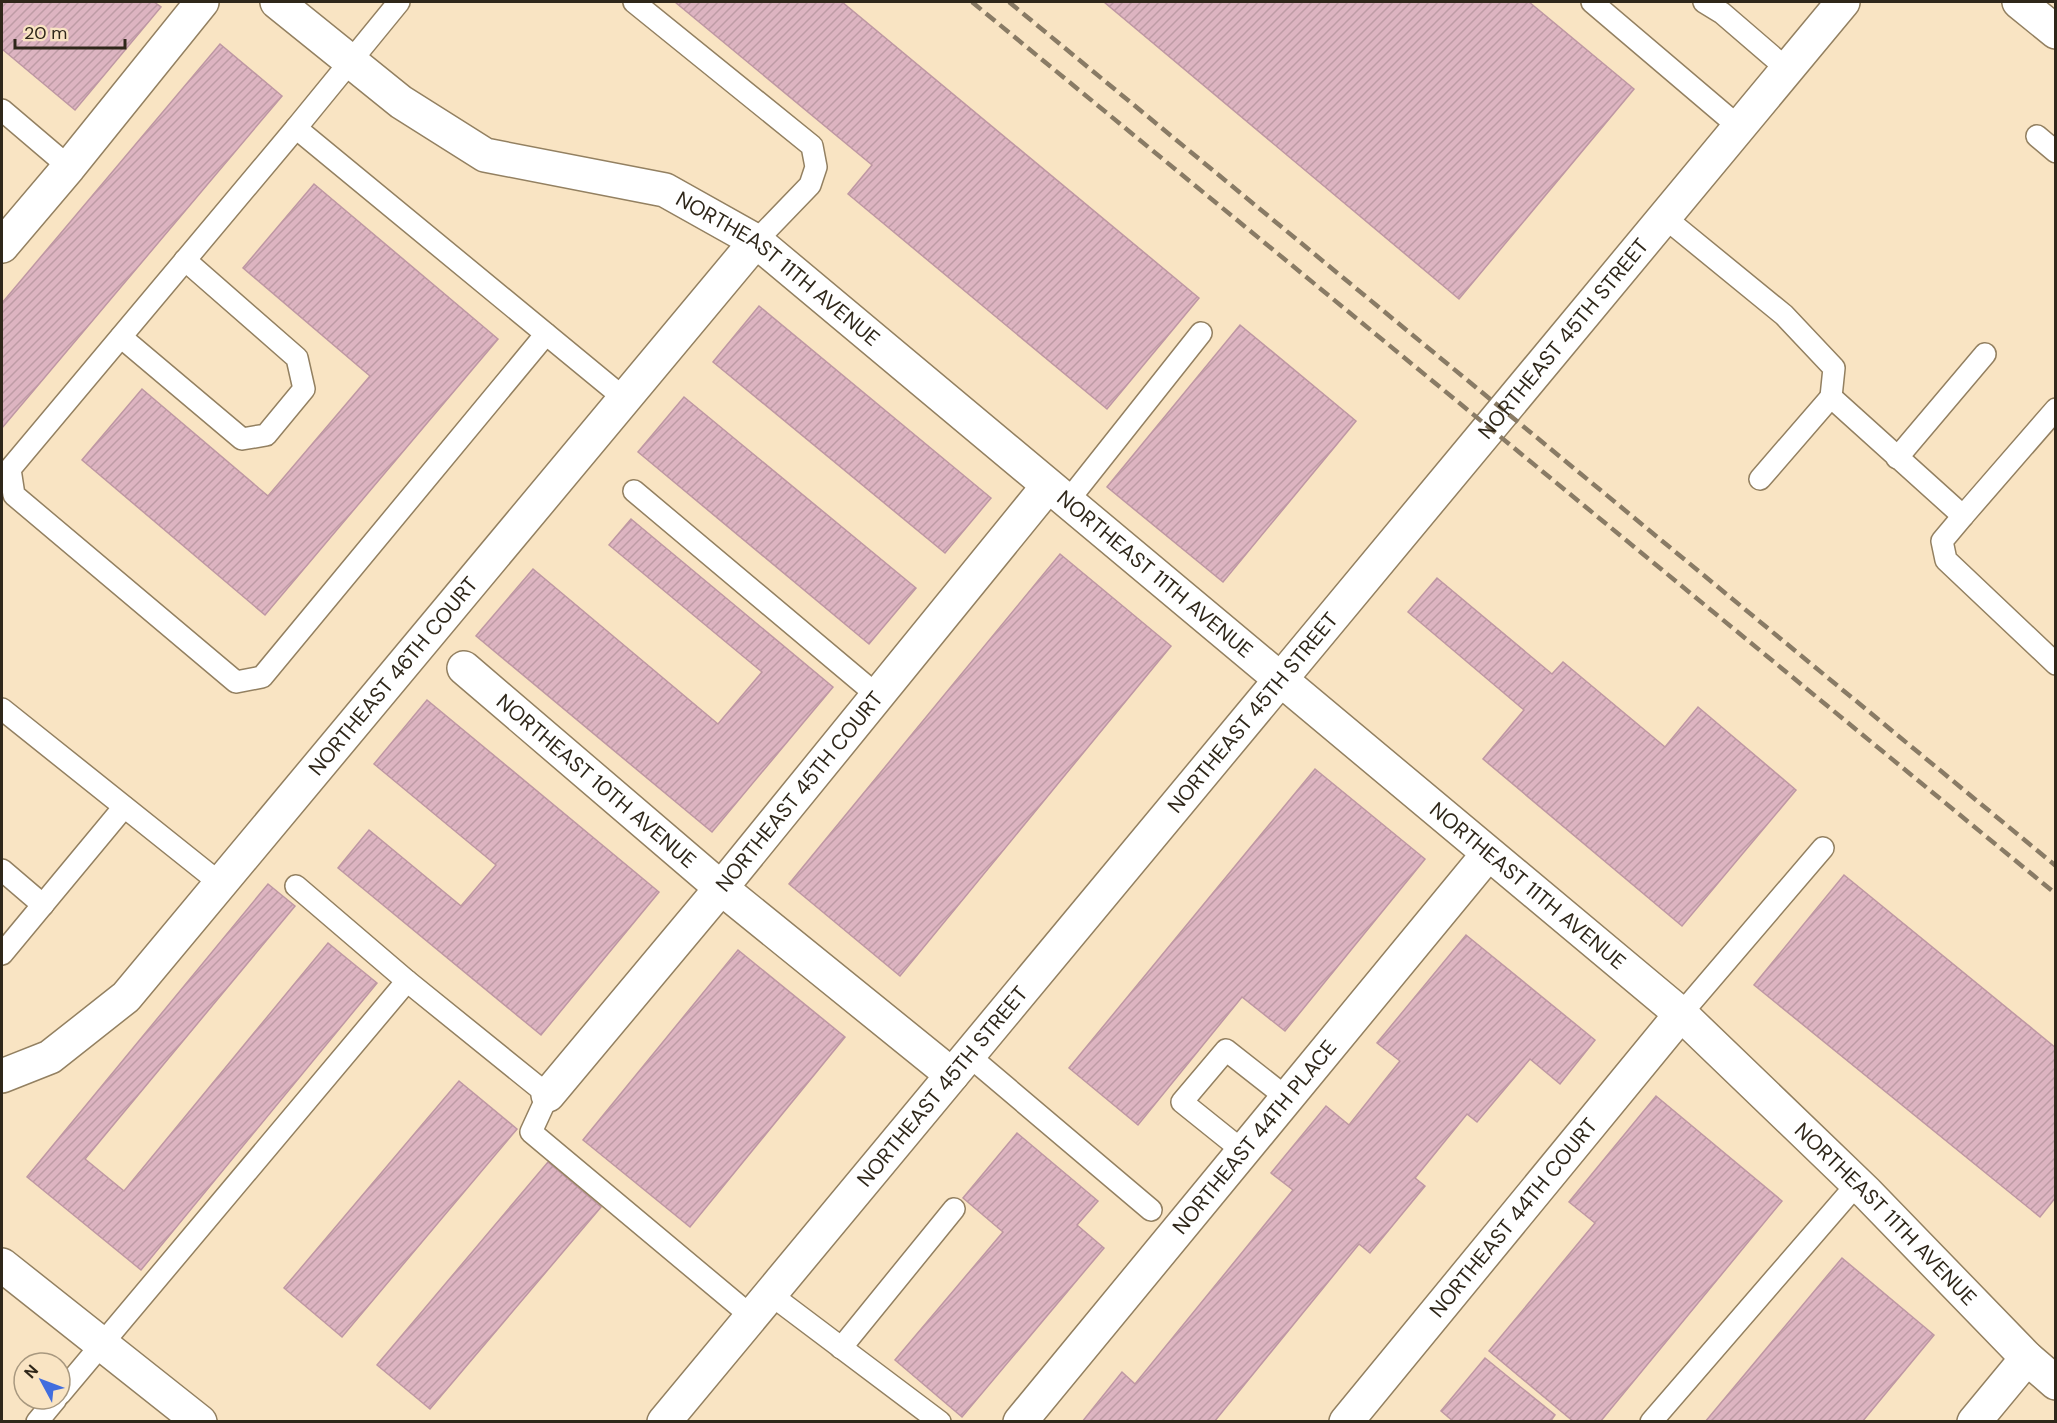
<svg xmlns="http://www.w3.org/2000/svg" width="2057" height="1423" font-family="'DM Sans',sans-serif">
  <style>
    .building { fill: url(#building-hatch); stroke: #be97a3; stroke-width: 1.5 }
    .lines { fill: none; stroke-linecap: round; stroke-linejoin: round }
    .service-casing { stroke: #938061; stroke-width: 24 }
    .minor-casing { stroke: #938061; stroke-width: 36 }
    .tertiary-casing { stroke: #938061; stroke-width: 36 }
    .secondary-casing { stroke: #938061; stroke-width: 36 }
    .service { stroke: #fff; stroke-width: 21 }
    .minor { stroke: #fff; stroke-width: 33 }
    .tertiary { stroke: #fff; stroke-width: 33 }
    .secondary { stroke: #fff; stroke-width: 33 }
    .rail { stroke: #897b65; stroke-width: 4.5; stroke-dasharray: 12 6; stroke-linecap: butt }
    .labels { text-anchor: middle; stroke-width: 4.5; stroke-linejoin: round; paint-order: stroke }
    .street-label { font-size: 21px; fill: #2f271a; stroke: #f9e4c3 }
  </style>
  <defs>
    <pattern id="building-hatch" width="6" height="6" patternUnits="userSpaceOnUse" patternTransform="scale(1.5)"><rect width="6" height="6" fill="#ddb4c1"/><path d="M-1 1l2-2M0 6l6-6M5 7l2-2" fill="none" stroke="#be9ba5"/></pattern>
  </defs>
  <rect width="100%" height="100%" fill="#f9e4c3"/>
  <g class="building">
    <path d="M 2,2 L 154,2 L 161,7 L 75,110 L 2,49 Z"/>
    <path d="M 675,2 L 842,2 L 1199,298 L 1107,409 L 848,194 L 872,165 Z"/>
    <path d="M 1104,2 L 1529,2 L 1634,89 L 1459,299 Z"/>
    <path d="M 220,44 L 282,96 L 2,428 L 2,303 Z"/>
    <path d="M 314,184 L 498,339 L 265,615 L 82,460 L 142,389 L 268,496 L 370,376 L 243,268 Z"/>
    <path d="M 759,306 L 991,498 L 945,553 L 713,362 Z"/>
    <path d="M 1240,325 L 1356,421 L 1223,582 L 1107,487 Z"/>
    <path d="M 684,397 L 916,588 L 869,644 L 638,452 Z"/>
    <path d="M 631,519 L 833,687 L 712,832 L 476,636 L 533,569 L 718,724 L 762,672 L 609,545 Z"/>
    <path d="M 1060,554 L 1171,646 L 900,976 L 789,884 Z"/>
    <path d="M 1437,578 L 1552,674 L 1563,662 L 1665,747 L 1698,707 L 1796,790 L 1682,926 L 1483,759 L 1524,710 L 1408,612 Z"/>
    <path d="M 427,700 L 659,892 L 541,1035 L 338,868 L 369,830 L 461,906 L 496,865 L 374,764 Z"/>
    <path d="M 1315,769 L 1425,859 L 1285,1031 L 1242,997 L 1138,1125 L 1069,1068 Z"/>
    <path d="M 1844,875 L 2056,1048 L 2056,1197 L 2040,1217 L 1754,985 Z"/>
    <path d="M 268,884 L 295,906 L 85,1159 L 124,1191 L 328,943 L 377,983 L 141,1270 L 27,1177 Z"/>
    <path d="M 1466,935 L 1595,1040 L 1560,1084 L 1530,1059 L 1477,1122 L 1467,1114 L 1415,1178 L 1425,1186 L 1370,1253 L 1359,1244 L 1214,1422 L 1082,1422 L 1122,1372 L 1135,1384 L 1293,1190 L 1271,1173 L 1326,1106 L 1349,1125 L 1400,1061 L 1377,1043 Z"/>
    <path d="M 738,950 L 845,1037 L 690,1227 L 583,1140 Z"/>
    <path d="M 459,1081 L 517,1129 L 342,1337 L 284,1288 Z"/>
    <path d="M 1656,1096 L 1782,1201 L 1600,1422 L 1574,1422 L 1489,1351 L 1595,1223 L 1569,1202 Z"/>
    <path d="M 1017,1133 L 1098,1201 L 1077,1225 L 1104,1248 L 962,1417 L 895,1360 L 1003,1232 L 963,1198 Z"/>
    <path d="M 548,1162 L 601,1207 L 430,1409 L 377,1365 Z"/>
    <path d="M 1842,1258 L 1934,1335 L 1862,1422 L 1705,1422 Z"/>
    <path d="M 1485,1358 L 1555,1415 L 1550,1422 L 1454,1422 L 1441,1411 Z"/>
  </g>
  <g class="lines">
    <defs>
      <g id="service">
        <path d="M 399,2 L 296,128 L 625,399"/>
        <path d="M 634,2 L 812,146 L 816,167 L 810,185 L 756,241"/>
        <path d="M 1592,2 L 1739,127"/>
        <path d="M 1704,2 L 1722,13 L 1787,69"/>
        <path d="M 2,110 L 69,167"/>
        <path d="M 296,128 L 10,469 L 14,495 L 236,682 L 262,677 L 546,334"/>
        <path d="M 2037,136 L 2056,152"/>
        <path d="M 1664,217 L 1784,315 L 1834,368 L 1831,397"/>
        <path d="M 121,337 L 242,439 L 266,435 L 304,389 L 297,358 L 185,260"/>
        <path d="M 1897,458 L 1985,354"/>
        <path d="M 1760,479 L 1831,397 L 1963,516 L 2056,409"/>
        <path d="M 634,491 L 878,696"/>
        <path d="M 1067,502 L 1201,333"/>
        <path d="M 1963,516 L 1942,541 L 1946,560 L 2056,664"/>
        <path d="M 2,709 L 221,884"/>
        <path d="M 2,870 L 43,905"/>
        <path d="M 296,886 L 407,981"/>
        <path d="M 2,954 L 124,807"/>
        <path d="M 1681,1014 L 1823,848"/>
        <path d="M 968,1055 L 1151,1210"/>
        <path d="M 1243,1151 L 1182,1102 L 1226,1050 L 1287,1098"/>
        <path d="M 770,1294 L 940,1422"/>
        <path d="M 841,1348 L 954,1209"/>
        <path d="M 60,1394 L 407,981 L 548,1095 L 531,1132 L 751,1316"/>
        <path d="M 37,1422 L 56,1399"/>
        <path d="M 1651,1422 L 1857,1184"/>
      </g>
      <g id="minor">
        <path id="s1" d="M 277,2 L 401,102 L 485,155 L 665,190 L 756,241 L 1681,1014 L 1867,1193 L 2027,1358 L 2056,1383"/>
        <path d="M 2019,2 L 2056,32"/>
        <path d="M 2,246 L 69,167 L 202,2"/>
        <path id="s2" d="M 464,668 L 721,888 L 952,1075"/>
        <path id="s3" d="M 2,1076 L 50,1057 L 126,997 L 756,241"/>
        <path id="s4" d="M 548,1095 L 721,888 L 1048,486"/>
        <path id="s5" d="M 1020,1422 L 1488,854"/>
        <path id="s6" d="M 1346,1422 L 1681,1014"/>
        <path d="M 1974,1422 L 2027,1358"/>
      </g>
      <g id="tertiary">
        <path id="s7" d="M 664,1422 L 1843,2"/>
      </g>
      <path id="secondary" d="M 2,1265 L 200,1422"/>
    </defs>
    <use href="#service" class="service-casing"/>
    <use href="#minor" class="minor-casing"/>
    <use href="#tertiary" class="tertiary-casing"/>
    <use href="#secondary" class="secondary-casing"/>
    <use href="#service" class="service"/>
    <use href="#minor" class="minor"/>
    <use href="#tertiary" class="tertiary"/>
    <use href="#secondary" class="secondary"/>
    <g class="rail">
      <path d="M 972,2 L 2056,894"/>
      <path d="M 1009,2 L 2056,866"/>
    </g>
  </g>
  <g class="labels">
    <g class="street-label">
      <text dy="7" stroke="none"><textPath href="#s1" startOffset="580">NORTHEAST 11TH AVENUE</textPath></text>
      <text dy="7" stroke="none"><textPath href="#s7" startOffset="1408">NORTHEAST 45TH STREET</textPath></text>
      <text dy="7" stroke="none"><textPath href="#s1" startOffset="1066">NORTHEAST 11TH AVENUE</textPath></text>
      <text dy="7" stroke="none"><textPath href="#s3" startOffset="566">NORTHEAST 46TH COURT</textPath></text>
      <text dy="7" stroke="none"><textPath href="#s7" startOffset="922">NORTHEAST 45TH STREET</textPath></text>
      <text dy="7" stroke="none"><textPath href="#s2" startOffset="174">NORTHEAST 10TH AVENUE</textPath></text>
      <text dy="7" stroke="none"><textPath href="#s4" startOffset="394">NORTHEAST 45TH COURT</textPath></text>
      <text dy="7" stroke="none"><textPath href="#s1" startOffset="1552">NORTHEAST 11TH AVENUE</textPath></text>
      <text dy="7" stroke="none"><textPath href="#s7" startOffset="436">NORTHEAST 45TH STREET</textPath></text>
      <text dy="7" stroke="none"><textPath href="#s5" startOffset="369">NORTHEAST 44TH PLACE</textPath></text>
      <text dy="7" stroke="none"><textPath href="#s1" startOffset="2038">NORTHEAST 11TH AVENUE</textPath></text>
      <text dy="7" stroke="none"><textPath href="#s6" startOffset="264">NORTHEAST 44TH COURT</textPath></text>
    </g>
  </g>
  <rect width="2057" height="1423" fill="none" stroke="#2f271a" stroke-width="6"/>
  <g transform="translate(42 1381) rotate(311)"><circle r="28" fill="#f9e4c3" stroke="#a8987f" stroke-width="1.5"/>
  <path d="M0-4.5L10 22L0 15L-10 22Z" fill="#416dde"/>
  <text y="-9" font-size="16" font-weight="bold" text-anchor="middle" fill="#2f271a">N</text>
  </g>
  <path d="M15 39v9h110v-9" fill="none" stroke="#2f271a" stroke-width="3"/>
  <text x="24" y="39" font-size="18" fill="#2f271a" stroke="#f9e4c3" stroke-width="4.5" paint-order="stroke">20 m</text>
</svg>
